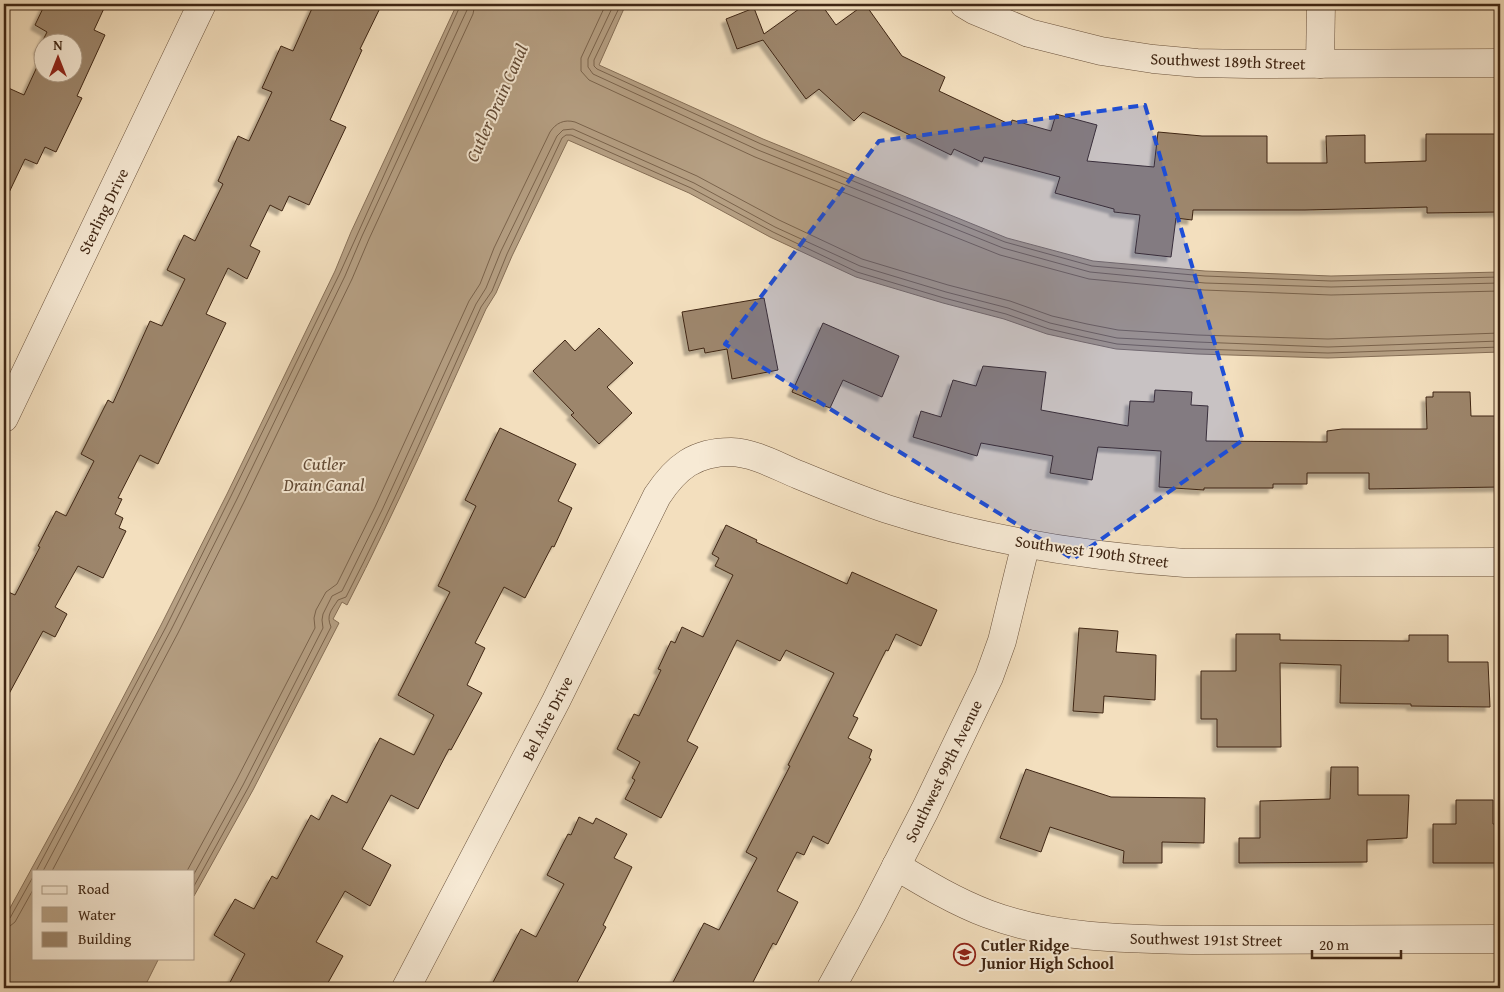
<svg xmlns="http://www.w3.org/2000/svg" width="1504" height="992" font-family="'Gentium Book Plus',serif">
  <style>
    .water { fill: #b6a084; stroke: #866f57 }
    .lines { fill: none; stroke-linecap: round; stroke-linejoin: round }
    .shore { stroke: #7a634c; stroke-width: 1 }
    .building { fill: #9d866c; stroke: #3f2614; filter: url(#shadow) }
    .minor-casing { stroke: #6c543e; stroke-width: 29 }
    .minor { stroke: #f7ead5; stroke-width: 28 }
    .marked { fill: #1d4ed8; fill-opacity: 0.2; stroke: #1d4ed8; stroke-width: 4; stroke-dasharray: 10 6; stroke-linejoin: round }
    .labels { text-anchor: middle; stroke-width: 4; stroke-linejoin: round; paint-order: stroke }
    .street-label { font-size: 16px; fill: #3f2614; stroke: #f7ead5 }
    .poi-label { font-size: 16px; font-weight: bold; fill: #3f2614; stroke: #f7ead5; text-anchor: start }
    .water-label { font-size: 18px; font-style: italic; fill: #634b36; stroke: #f7ead5 }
  </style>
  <defs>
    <filter id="shadow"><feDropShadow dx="-4.5" dy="4.5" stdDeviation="1" flood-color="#0004"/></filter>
  </defs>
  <rect width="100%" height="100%" fill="#f3dfbe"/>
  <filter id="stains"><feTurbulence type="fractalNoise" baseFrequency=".004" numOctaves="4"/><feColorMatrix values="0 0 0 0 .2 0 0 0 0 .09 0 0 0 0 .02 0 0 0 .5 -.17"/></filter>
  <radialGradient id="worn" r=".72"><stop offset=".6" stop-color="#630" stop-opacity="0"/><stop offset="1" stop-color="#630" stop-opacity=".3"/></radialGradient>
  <path class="water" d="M 457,4 L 626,4 L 599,65 L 763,139 L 1007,238 L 1093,261 L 1205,271 L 1331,276 L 1500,272 L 1500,352 L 1328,358 L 1197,354 L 1116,349 L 1083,342 L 1047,334 L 1004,319 L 943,303 L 856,277 L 770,237 L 689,193 L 568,140 L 512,256 L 496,293 L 486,309 C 441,408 397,508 347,605 L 342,602 L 333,619 L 339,623 L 253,790 L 194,896 L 194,871 L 34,871 L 34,958 L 159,958 L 144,988 L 4,988 L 4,919 L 73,793 L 161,625 L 227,494 L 335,271 L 351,232 Z"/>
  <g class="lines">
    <g class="shore">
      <path d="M 606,4 L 581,58 L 581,71 L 589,80 L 755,157 L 1000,255 L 1089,279 L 1204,290 L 1331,295 L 1500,291"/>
      <path d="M 614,4 L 588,59 L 588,67 L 593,74 L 758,150 L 1003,248 L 1090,272 L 1205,283 L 1331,287 L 1500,283"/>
      <path d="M 621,4 L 594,60 L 594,66 L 597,69 L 761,144 L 1005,242 L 1092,266 L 1205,276 L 1331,281 L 1500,277"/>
      <path d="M 36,871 L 166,627 L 231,496 L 340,273 L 461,4"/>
      <path d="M 43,871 L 171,630 L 237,499 L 345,276 L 362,236 L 467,10 L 468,4"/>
      <path d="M 52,871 L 178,633 L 244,502 L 352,279 L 369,239 L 473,14 L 475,4"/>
      <path d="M 187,871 L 236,781 L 315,628 L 314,618 L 316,610 L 326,592 L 337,584 L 342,574 L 375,507 L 469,301 L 480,284 L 494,248 L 550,132 C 556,123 564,119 575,122 L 697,176 L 779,220 L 862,259 L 948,285 L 1010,301 L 1052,316 L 1087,324 L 1118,330 L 1197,335 L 1328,339 L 1500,333"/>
      <path d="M 194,874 L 243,785 L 323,628 L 322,620 L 323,614 L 332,596 L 342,591 L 349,577 L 382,510 L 476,304 L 486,288 L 501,251 L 557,136 L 563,130 L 573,129 L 694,183 L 775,227 L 860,266 L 946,292 L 1008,308 L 1050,323 L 1085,331 L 1117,338 L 1197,342 L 1328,347 L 1500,341"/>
      <path d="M 194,886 L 248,788 L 331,627 C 326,615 331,611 338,600 L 346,597 C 395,502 437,404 481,307 L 492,291 L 507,254 L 562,138 L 566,135 L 571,135 L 691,188 L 773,232 L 857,272 L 944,298 L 1006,314 L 1049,329 L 1084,337 L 1117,344 L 1197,349 L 1328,353 L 1500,347"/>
      <path d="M 4,921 L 10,918 L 34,875"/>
      <path d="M 4,927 L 10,926 L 15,922 L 34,888"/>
    </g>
  </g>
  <g class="building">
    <path d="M 45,4 L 106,4 L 94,30 L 105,35 L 77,96 L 82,98 L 56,152 L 45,147 L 37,164 L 25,159 L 4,203 L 4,86 L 24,95 L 42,56 L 42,72 L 72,72 L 72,42 L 42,42 L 42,52 L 38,50 L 47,32 L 35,25 Z"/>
    <path d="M 314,4 L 382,4 L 360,49 L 362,50 L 330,120 L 346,127 L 309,205 L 289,196 L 282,211 L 270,205 L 250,246 L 260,251 L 247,279 L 228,268 L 206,314 L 226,323 L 158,464 L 140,455 L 118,498 L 122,499 L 115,514 L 123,518 L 119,528 L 126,531 L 103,578 L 78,566 L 55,607 L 67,614 L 55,637 L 43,631 L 4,703 L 4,590 L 15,595 L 40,547 L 38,546 L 56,511 L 66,516 L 94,461 L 81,454 L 108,400 L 113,403 L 150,321 L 162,326 L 185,279 L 167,270 L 184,235 L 195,241 L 223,184 L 218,181 L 238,136 L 249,141 L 272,92 L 262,88 L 281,46 L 293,51 Z"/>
    <path d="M 806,4 L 821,4 L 836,25 L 865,4 L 902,56 L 945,77 L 939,91 L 1011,125 L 1012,120 L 1051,131 L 1056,114 L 1097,125 L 1087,161 L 1154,167 L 1158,132 L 1202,136 L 1267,136 L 1267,163 L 1327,163 L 1326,136 L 1365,135 L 1365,163 L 1426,161 L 1426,134 L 1500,134 L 1500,212 L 1427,213 L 1427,207 L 1305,210 L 1193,210 L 1192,220 L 1176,218 L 1171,257 L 1135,253 L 1140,215 L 1114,212 L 1114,209 L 1055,193 L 1060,177 L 984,157 L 982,162 L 954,149 L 951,155 L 863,112 L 854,121 L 819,89 L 806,99 L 763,40 L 737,49 L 726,19 L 754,8 L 764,34 Z"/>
    <path d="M 764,298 L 778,370 L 732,379 L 727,349 L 705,353 L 704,348 L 689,351 L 682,312 Z"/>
    <path d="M 823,323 L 899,356 L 882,397 L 843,380 L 830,408 L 792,392 Z"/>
    <path d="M 599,328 L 633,363 L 607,387 L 632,413 L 599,444 L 571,415 L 574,413 L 533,371 L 565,340 L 575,351 Z"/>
    <path d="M 983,366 L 1046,372 L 1041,410 L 1128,426 L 1130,401 L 1154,402 L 1155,390 L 1192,392 L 1191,405 L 1208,406 L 1206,441 L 1327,442 L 1327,431 L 1342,429 L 1427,429 L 1426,397 L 1433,397 L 1433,392 L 1470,392 L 1471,416 L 1500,416 L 1500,487 L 1369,489 L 1369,473 L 1307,473 L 1307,484 L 1273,484 L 1273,488 L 1204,488 L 1204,490 L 1159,487 L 1161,451 L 1098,447 L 1092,480 L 1050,473 L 1053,456 L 981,443 L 977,456 L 913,437 L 921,411 L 941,417 L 953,380 L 976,386 Z"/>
    <path d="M 500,428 L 576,464 L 558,501 L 572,508 L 554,547 L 552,546 L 525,598 L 504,587 L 475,643 L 485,648 L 467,685 L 482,693 L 451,750 L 449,749 L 418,809 L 391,795 L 362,849 L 391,865 L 370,906 L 345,891 L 316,942 L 343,956 L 325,988 L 227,988 L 245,954 L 214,935 L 235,899 L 254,909 L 272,876 L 277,879 L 311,815 L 319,820 L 332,795 L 347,803 L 380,738 L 414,755 L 434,715 L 398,695 L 450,592 L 438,586 L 476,506 L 465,500 Z"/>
    <path d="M 726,525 L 757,540 L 756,542 L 847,584 L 852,572 L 937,610 L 921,646 L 896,634 L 888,651 L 886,650 L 853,716 L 858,718 L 848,738 L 872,750 L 869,758 L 871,759 L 828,844 L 813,836 L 804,855 L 797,852 L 777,891 L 798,902 L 776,945 L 773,943 L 750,988 L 670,988 L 704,923 L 719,930 L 757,858 L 746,852 L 790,766 L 788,765 L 834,673 L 786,650 L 780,661 L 737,640 L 687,741 L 698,747 L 661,818 L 625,799 L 635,780 L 632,778 L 640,762 L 617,749 L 634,714 L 639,716 L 661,670 L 658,669 L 671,641 L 675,643 L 682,627 L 703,637 L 733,575 L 715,566 L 719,558 L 712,554 Z"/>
    <path d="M 1079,628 L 1118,631 L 1116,652 L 1156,655 L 1155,700 L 1104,696 L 1103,713 L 1073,711 Z"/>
    <path d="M 1236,634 L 1280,634 L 1280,640 L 1409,641 L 1409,635 L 1448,635 L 1448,662 L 1488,662 L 1490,707 L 1411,706 L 1411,704 L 1340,703 L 1341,665 L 1280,663 L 1281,747 L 1217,747 L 1217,719 L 1201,719 L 1201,671 L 1236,671 Z"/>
    <path d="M 1331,767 L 1358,767 L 1358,795 L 1409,795 L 1407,838 L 1367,840 L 1367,862 L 1239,863 L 1239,838 L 1260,838 L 1260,801 L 1330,799 Z"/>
    <path d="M 1026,769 L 1111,797 L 1205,798 L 1204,843 L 1162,842 L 1162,863 L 1123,863 L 1124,851 L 1050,827 L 1041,852 L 1000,838 Z"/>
    <path d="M 1456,800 L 1493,800 L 1493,824 L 1500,824 L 1500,863 L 1433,863 L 1433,824 L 1456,824 Z"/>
    <path d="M 579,817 L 593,824 L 596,818 L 627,834 L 614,858 L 632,867 L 603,925 L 606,927 L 574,988 L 490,988 L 521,929 L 536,937 L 564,884 L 547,875 L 568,834 L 571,835 Z"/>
  </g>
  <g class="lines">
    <defs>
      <g id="minor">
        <path d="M 964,4 L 974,10 L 1029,33 L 1101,51 L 1153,59 L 1197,63 L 1249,64 L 1500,63"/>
        <path d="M 1320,64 L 1321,4"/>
        <path d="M 4,418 L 202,4"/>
        <path d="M 896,866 C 926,884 956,902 988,914 C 1052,938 1125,939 1193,940 L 1500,939"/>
        <path d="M 406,988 L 556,701 L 657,496 C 676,467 695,452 731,452 C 755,453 777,466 799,475 C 828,487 857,499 887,509 C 983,540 1084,556 1185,563 L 1500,562"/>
        <path d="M 831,988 L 871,915 L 925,810 L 989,677 L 1002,641 L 1026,543"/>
      </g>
    </defs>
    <use href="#minor" class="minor-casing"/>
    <use href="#minor" class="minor"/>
  </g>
  <path class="marked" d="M 1145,105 L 1243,440 L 1073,559 L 725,344 L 879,141 Z"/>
  <defs>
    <symbol id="school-ring" viewBox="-11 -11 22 22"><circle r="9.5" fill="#f7ead5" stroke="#8f2418" stroke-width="1.5"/><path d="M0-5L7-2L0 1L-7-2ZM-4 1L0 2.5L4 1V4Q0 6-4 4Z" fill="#8f2418"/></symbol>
  </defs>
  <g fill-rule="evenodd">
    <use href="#school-ring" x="952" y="942" width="25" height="25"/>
  </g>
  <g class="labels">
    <g class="street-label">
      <text transform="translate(1228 61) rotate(2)" y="6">Southwest 189th Street</text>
      <text transform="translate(103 211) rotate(-64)" y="6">Sterling Drive</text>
      <text transform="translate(1092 551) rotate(8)" y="6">Southwest 190th Street</text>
      <text transform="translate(547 718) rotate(-63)" y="6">Bel Aire Drive</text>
      <text transform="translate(943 771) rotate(-64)" y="6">Southwest 99th Avenue</text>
      <text transform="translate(1206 939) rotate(1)" y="6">Southwest 191st Street</text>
    </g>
    <g class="poi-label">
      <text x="981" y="951">Cutler Ridge<tspan x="981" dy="18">Junior High School</tspan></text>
    </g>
    <g class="water-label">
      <text transform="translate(497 103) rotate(-66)" y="6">Cutler Drain Canal</text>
      <text x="324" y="470">Cutler<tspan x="324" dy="21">Drain Canal</tspan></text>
    </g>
  </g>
  <rect width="1504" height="992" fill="none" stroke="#f3dfbe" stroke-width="20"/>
  <rect x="5" y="5" width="1494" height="982" fill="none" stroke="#3f2614" stroke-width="2.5"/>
  <rect x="10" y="10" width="1484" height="972" fill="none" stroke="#3f2614"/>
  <rect x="32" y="870" width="162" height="90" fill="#f7ead5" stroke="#ad9c88"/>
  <rect x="42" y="886" width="25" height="8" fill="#f7ead5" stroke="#ad9c88"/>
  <text x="78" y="894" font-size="15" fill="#3f2614">Road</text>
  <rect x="42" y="907" width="25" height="15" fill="#b6a084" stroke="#ad9c88"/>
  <text x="78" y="920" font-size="15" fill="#3f2614">Water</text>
  <rect x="42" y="932" width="25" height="15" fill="#9d866c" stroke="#ad9c88"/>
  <text x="78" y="944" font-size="15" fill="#3f2614">Building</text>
  <g transform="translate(58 58)"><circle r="24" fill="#f7ead5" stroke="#ad9c88"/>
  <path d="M0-4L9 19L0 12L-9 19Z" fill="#8f2418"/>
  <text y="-8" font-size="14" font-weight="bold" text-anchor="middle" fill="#3f2614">N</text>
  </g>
  <path d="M1312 950v8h89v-8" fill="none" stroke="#3f2614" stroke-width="2.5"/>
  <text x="1319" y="950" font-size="15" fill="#3f2614" stroke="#f7ead5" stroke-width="4" paint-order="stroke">20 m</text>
  <rect width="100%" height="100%" filter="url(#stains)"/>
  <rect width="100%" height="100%" fill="url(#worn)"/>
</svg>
